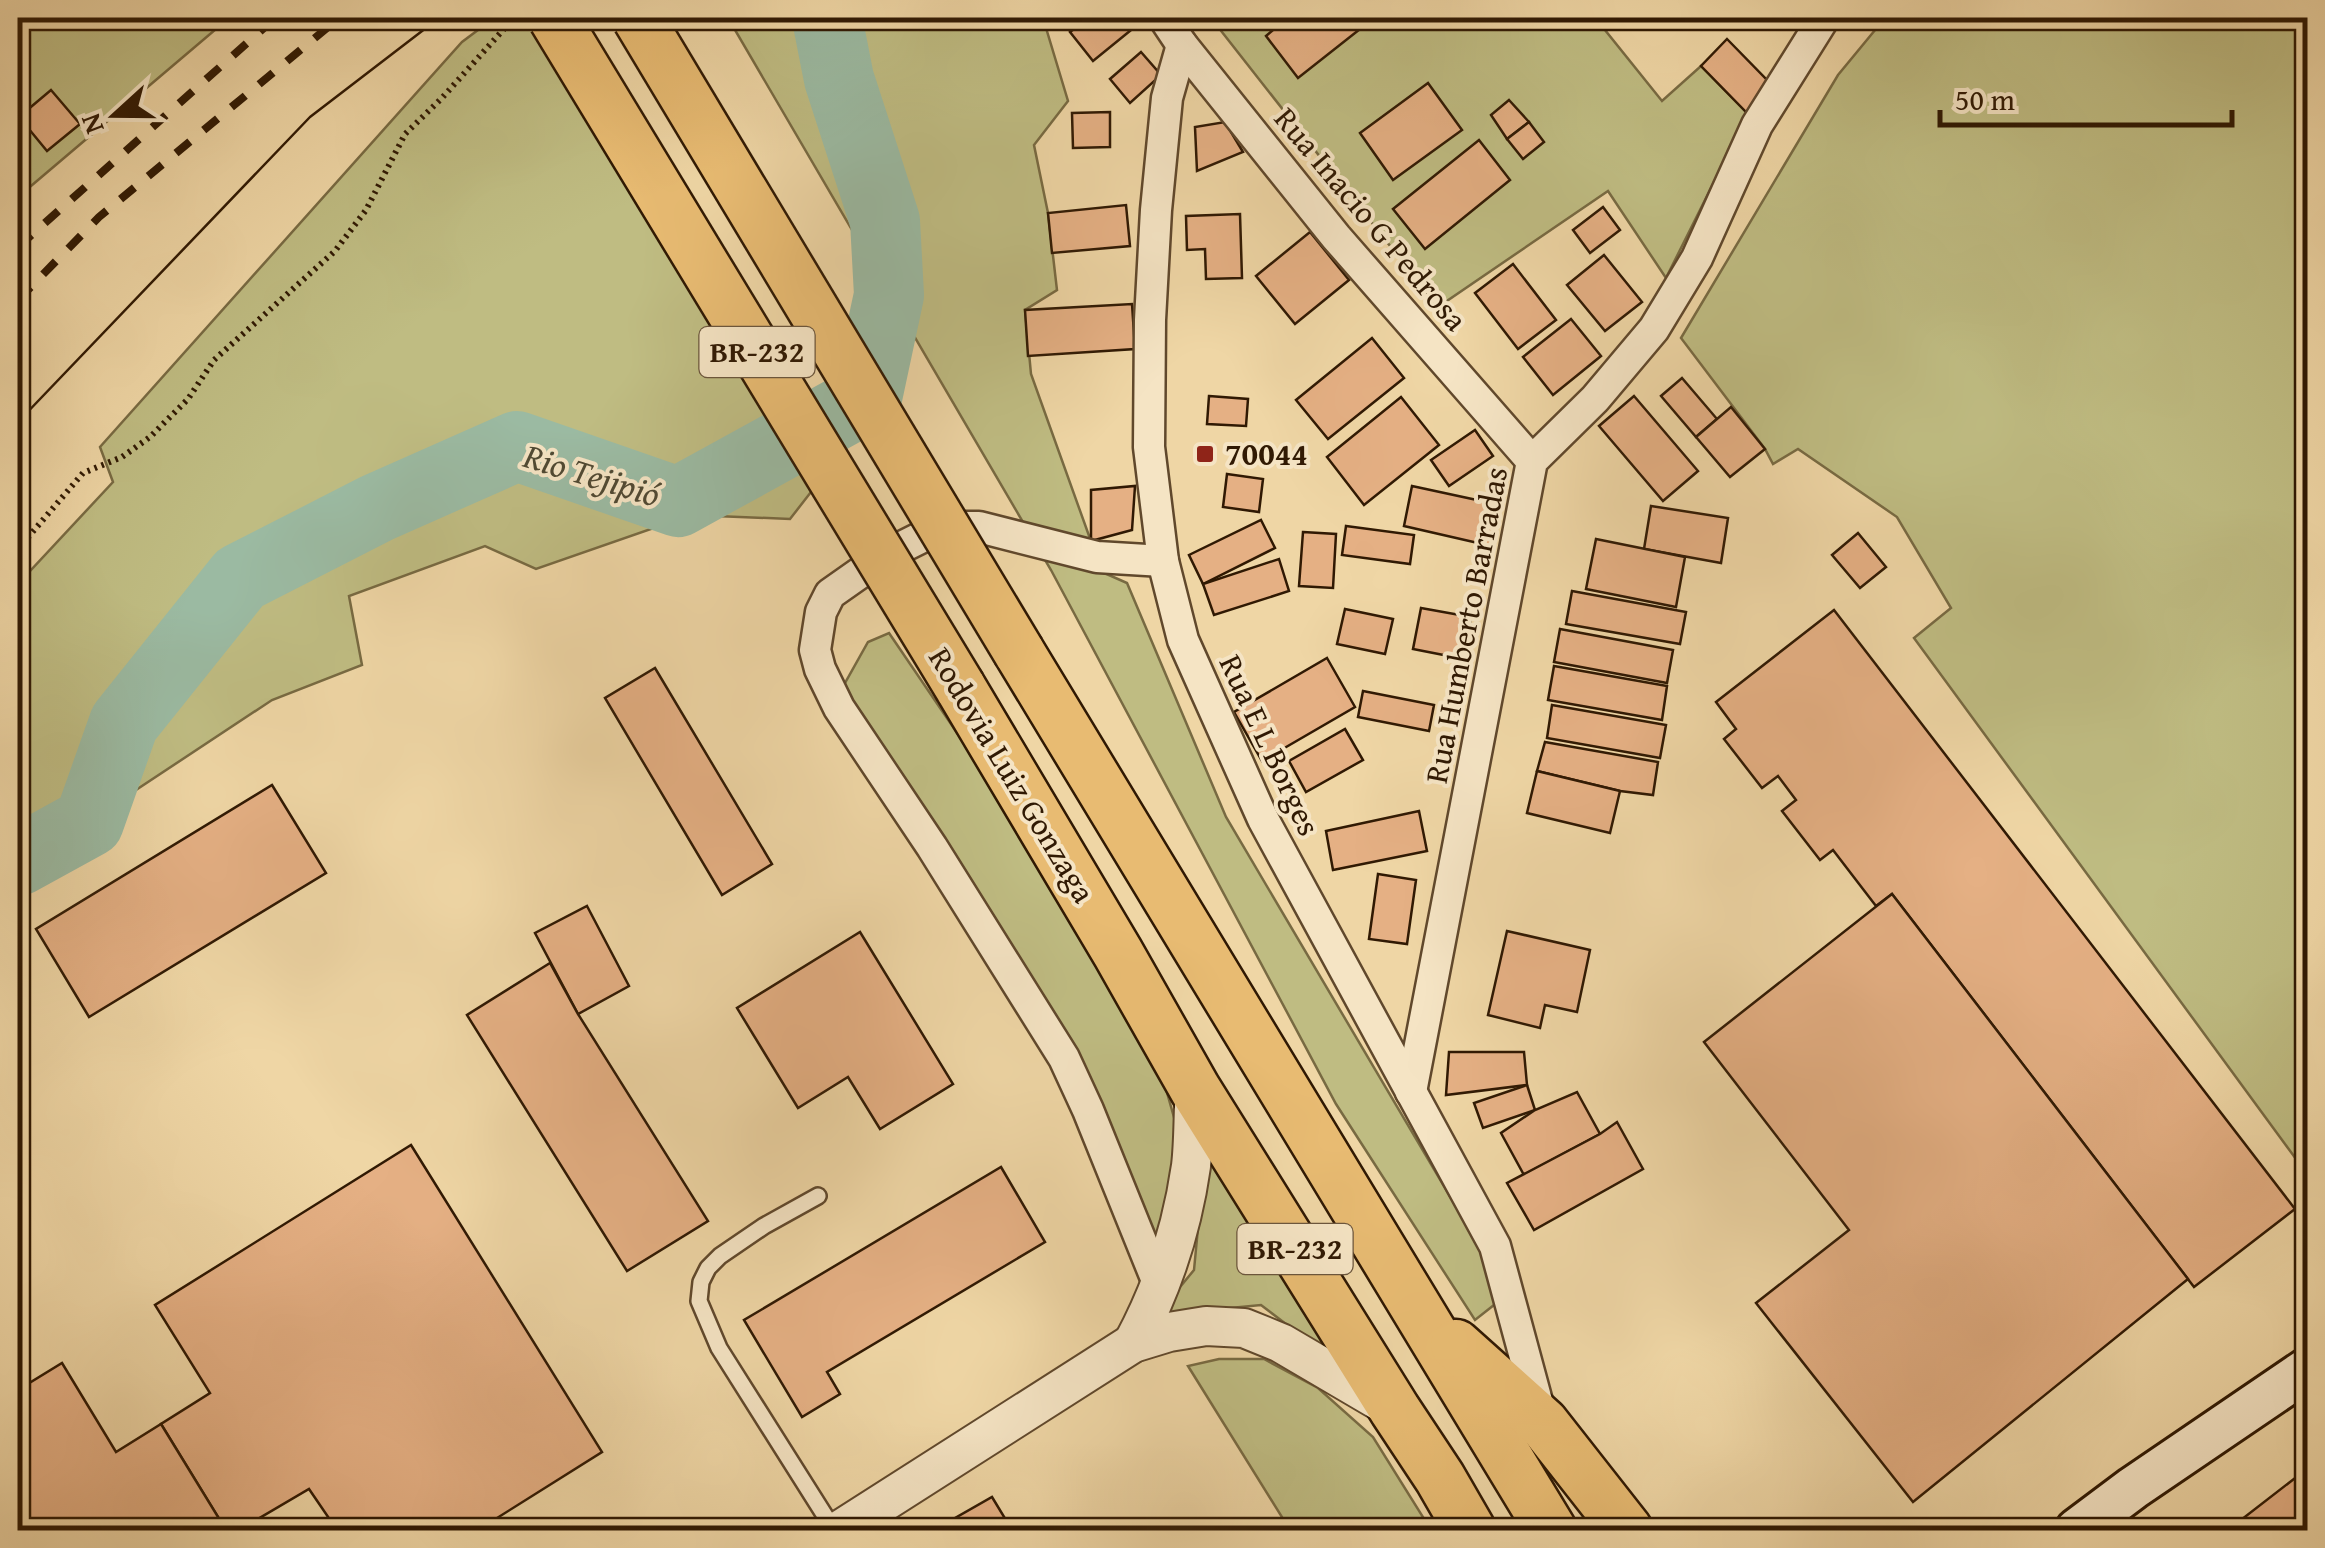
<svg xmlns="http://www.w3.org/2000/svg" width="2325" height="1548" font-family="'Gentium Book Plus',serif">
  <style>
    .green { fill: #bfbc82; stroke: #786a42; stroke-width: 2.5 }
    .lines { fill: none; stroke-linecap: round; stroke-linejoin: round }
    .river { stroke: #9bbaa2; stroke-width: 70 }
    .building { fill: #e5b084; stroke: #301903; stroke-width: 2.5 }
    .service-casing { stroke: #60482c; stroke-width: 20 }
    .minor-casing { stroke: #60482c; stroke-width: 35 }
    .tertiary-casing { stroke: #60482c; stroke-width: 42 }
    .secondary-casing { stroke: #301903; stroke-width: 48 }
    .trunk-casing { stroke: #301903; stroke-width: 55 }
    .path { stroke: #301903; stroke-width: 6; stroke-dasharray: 2.5 5; stroke-linecap: butt }
    .service { stroke: #f5e4c4; stroke-width: 15 }
    .minor { stroke: #f5e4c4; stroke-width: 30 }
    .tertiary { stroke: #f5e4c4; stroke-width: 38 }
    .secondary { stroke: #f5e4c4; stroke-width: 42 }
    .trunk { stroke: #e8bb72; stroke-width: 50 }
    .tram { stroke: #301903; stroke-width: 2.5 }
    .rail { stroke: #301903; stroke-width: 8; stroke-dasharray: 18 18; stroke-linecap: butt }
    .trunk-bridge-casing { stroke: #301903; stroke-width: 55; stroke-linecap: butt }
    .trunk-bridge { stroke: #e8bb72; stroke-width: 50 }
    .poi-dot { fill: #8f2418; stroke: #f5e4c4; stroke-width: 4 }
    .labels { text-anchor: middle; stroke-width: 8; stroke-linejoin: round; paint-order: stroke }
    .shield { fill: #f5e4c4; stroke: #6b563d; stroke-width: 2.5 }
    .shield-label { font-size: 30px; font-weight: bold; fill: #301903 }
    .street-label { font-size: 32px; fill: #301903; stroke: #f5e4c4 }
    .poi-label { font-size: 32px; font-weight: bold; fill: #301903; stroke: #f5e4c4; text-anchor: start }
    .water-label { font-size: 35px; font-style: italic; fill: #504933; stroke: #f5e4c4 }
  </style>
  <rect width="100%" height="100%" fill="#efd6a5"/>
  <filter id="stains"><feTurbulence type="fractalNoise" baseFrequency=".002" numOctaves="4"/><feColorMatrix values="0 0 0 0 .2 0 0 0 0 .09 0 0 0 0 .02 0 0 0 .5 -.17"/></filter>
  <radialGradient id="worn" r=".72"><stop offset=".6" stop-color="#630" stop-opacity="0"/><stop offset="1" stop-color="#630" stop-opacity=".3"/></radialGradient>
  <g class="green">
    <path d="M 18,18 L 229,18 L 18,197 Z"/>
    <path d="M 494,18 L 538,18 L 818,483 L 790,519 L 691,515 L 536,569 L 485,546 L 349,596 L 362,665 L 272,700 L 18,868 L 18,584 L 113,482 L 100,447 L 462,42 Z"/>
    <path d="M 728,18 L 1043,18 L 1068,101 L 1034,145 L 1048,213 L 1057,290 L 1025,310 L 1031,374 L 1102,572 L 1127,583 L 1226,817 L 1477,1242 L 1499,1301 L 1475,1320 L 1336,1104 L 1051,570 Z"/>
    <path d="M 1211,18 L 1616,18 L 1605,30 L 1662,101 L 1701,66 L 1748,114 L 1666,278 L 1608,191 L 1438,307 Z"/>
    <path d="M 1885,18 L 2307,18 L 2307,1174 L 1914,638 L 1951,608 L 1897,517 L 1798,449 L 1773,464 L 1765,449 L 1681,338 L 1838,75 Z"/>
    <path d="M 889,633 L 983,771 L 1162,1075 L 1179,1135 L 1160,1253 L 1073,1056 L 840,692 L 868,642 Z"/>
    <path d="M 1206,1144 L 1341,1366 L 1261,1305 L 1157,1315 L 1194,1270 Z"/>
    <path d="M 1219,1359 L 1264,1359 L 1318,1388 L 1373,1437 L 1431,1530 L 1290,1530 L 1188,1366 Z"/>
  </g>
  <g class="lines">
    <path class="river" d="M 18,861 L 89,822 L 124,723 L 240,578 L 377,508 L 517,446 L 678,502 L 867,398 L 889,295 L 885,221 L 839,79 L 827,18"/>
  </g>
  <g class="building">
    <path d="M 1089,18 L 1130,18 L 1136,26 L 1093,61 L 1070,32 Z"/>
    <path d="M 1287,18 L 1374,18 L 1298,78 L 1266,36 Z"/>
    <path d="M 1727,39 L 1767,80 L 1748,114 L 1701,66 Z"/>
    <path d="M 1141,52 L 1161,75 L 1130,103 L 1110,79 Z"/>
    <path d="M 1428,83 L 1462,130 L 1393,180 L 1360,133 Z"/>
    <path d="M 51,90 L 80,124 L 47,151 L 19,117 Z"/>
    <path d="M 1509,100 L 1529,122 L 1507,139 L 1491,115 Z"/>
    <path d="M 1110,112 L 1110,147 L 1073,148 L 1072,113 Z"/>
    <path d="M 1225,122 L 1243,152 L 1197,171 L 1195,127 Z"/>
    <path d="M 1529,122 L 1544,142 L 1523,159 L 1507,139 Z"/>
    <path d="M 1479,140 L 1510,180 L 1425,249 L 1393,209 Z"/>
    <path d="M 1126,205 L 1130,246 L 1052,253 L 1048,213 Z"/>
    <path d="M 1603,207 L 1620,230 L 1590,253 L 1573,230 Z"/>
    <path d="M 1240,214 L 1242,278 L 1206,279 L 1205,249 L 1187,250 L 1186,216 Z"/>
    <path d="M 1310,232 L 1349,280 L 1295,324 L 1256,276 Z"/>
    <path d="M 1604,255 L 1642,302 L 1605,331 L 1567,285 Z"/>
    <path d="M 1513,264 L 1556,320 L 1518,349 L 1475,293 Z"/>
    <path d="M 1132,304 L 1135,349 L 1028,356 L 1025,310 Z"/>
    <path d="M 1571,319 L 1601,356 L 1553,395 L 1523,357 Z"/>
    <path d="M 1372,338 L 1404,378 L 1328,439 L 1296,400 Z"/>
    <path d="M 1682,378 L 1717,419 L 1696,437 L 1661,396 Z"/>
    <path d="M 1209,396 L 1248,399 L 1246,426 L 1207,424 Z"/>
    <path d="M 1634,396 L 1698,471 L 1663,501 L 1599,426 Z"/>
    <path d="M 1401,397 L 1439,445 L 1364,505 L 1327,457 Z"/>
    <path d="M 1731,407 L 1765,449 L 1730,477 L 1696,437 Z"/>
    <path d="M 1475,430 L 1493,456 L 1449,486 L 1431,460 Z"/>
    <path d="M 1227,474 L 1263,479 L 1259,512 L 1223,507 Z"/>
    <path d="M 1135,486 L 1132,530 L 1091,541 L 1091,490 Z"/>
    <path d="M 1412,486 L 1500,505 L 1491,546 L 1404,526 Z"/>
    <path d="M 1651,506 L 1728,518 L 1721,563 L 1644,549 Z"/>
    <path d="M 1261,520 L 1275,548 L 1203,584 L 1189,555 Z"/>
    <path d="M 1346,526 L 1414,535 L 1410,564 L 1342,555 Z"/>
    <path d="M 1303,532 L 1336,534 L 1333,588 L 1299,586 Z"/>
    <path d="M 1858,533 L 1886,567 L 1860,588 L 1832,555 Z"/>
    <path d="M 1596,539 L 1685,557 L 1676,607 L 1586,589 Z"/>
    <path d="M 1279,559 L 1289,591 L 1214,615 L 1203,584 Z"/>
    <path d="M 1572,591 L 1686,612 L 1680,644 L 1566,624 Z"/>
    <path d="M 1421,608 L 1471,617 L 1464,659 L 1413,649 Z"/>
    <path d="M 1345,609 L 1393,619 L 1385,654 L 1337,644 Z"/>
    <path d="M 1834,610 L 2295,1209 L 2194,1287 L 1892,894 L 1876,906 L 1833,850 L 1820,860 L 1782,811 L 1796,800 L 1778,776 L 1762,788 L 1724,739 L 1736,729 L 1716,702 Z"/>
    <path d="M 1560,629 L 1673,650 L 1667,683 L 1554,662 Z"/>
    <path d="M 1327,658 L 1355,707 L 1262,761 L 1234,712 Z"/>
    <path d="M 1554,666 L 1667,686 L 1662,720 L 1548,700 Z"/>
    <path d="M 655,668 L 772,864 L 722,895 L 605,698 Z"/>
    <path d="M 1363,691 L 1434,705 L 1429,731 L 1358,717 Z"/>
    <path d="M 1552,705 L 1666,725 L 1660,758 L 1547,738 Z"/>
    <path d="M 1345,729 L 1363,760 L 1306,792 L 1289,761 Z"/>
    <path d="M 1545,742 L 1658,762 L 1653,795 L 1620,791 L 1537,771 Z"/>
    <path d="M 1537,771 L 1620,791 L 1610,833 L 1527,813 Z"/>
    <path d="M 272,785 L 326,873 L 89,1017 L 36,929 Z"/>
    <path d="M 1419,811 L 1427,851 L 1333,870 L 1326,831 Z"/>
    <path d="M 1378,874 L 1416,880 L 1407,944 L 1369,939 Z"/>
    <path d="M 1892,894 L 2188,1279 L 1913,1502 L 1756,1303 L 1849,1230 L 1704,1042 Z"/>
    <path d="M 587,906 L 629,986 L 578,1014 L 535,933 Z"/>
    <path d="M 1507,931 L 1590,950 L 1577,1012 L 1545,1005 L 1540,1028 L 1488,1015 Z"/>
    <path d="M 860,932 L 953,1084 L 880,1129 L 848,1077 L 798,1108 L 737,1008 Z"/>
    <path d="M 550,963 L 578,1014 L 708,1221 L 627,1271 L 467,1015 Z"/>
    <path d="M 1449,1052 L 1524,1052 L 1527,1085 L 1446,1095 Z"/>
    <path d="M 1527,1085 L 1535,1110 L 1483,1128 L 1474,1103 Z"/>
    <path d="M 1577,1092 L 1600,1134 L 1524,1175 L 1501,1133 L 1535,1110 Z"/>
    <path d="M 1617,1122 L 1643,1169 L 1534,1230 L 1507,1183 L 1600,1134 Z"/>
    <path d="M 411,1145 L 602,1452 L 478,1530 L 337,1530 L 309,1489 L 239,1530 L 226,1530 L 161,1424 L 210,1393 L 155,1305 Z"/>
    <path d="M 1001,1167 L 1045,1242 L 827,1372 L 840,1394 L 802,1417 L 744,1320 Z"/>
    <path d="M 62,1363 L 116,1452 L 161,1424 L 226,1530 L 18,1530 L 18,1390 Z"/>
    <path d="M 2308,1468 L 2308,1530 L 2228,1530 Z"/>
    <path d="M 992,1497 L 1012,1530 L 934,1530 Z"/>
  </g>
  <g class="lines">
    <defs>
      <path id="service" d="M 818,1196 L 764,1226 L 720,1256 L 708,1268 L 701,1282 L 699,1301 L 719,1348 L 834,1530"/>
      <g id="minor">
        <path d="M 1164,18 L 1182,45 L 1336,237 L 1532,461"/>
        <path d="M 1182,45 L 1167,98 L 1156,210 L 1150,320 L 1149,447 L 1163,561 L 1183,640 L 1263,819 L 1495,1246 L 1542,1420"/>
        <path d="M 1411,1092 L 1532,461 L 1595,399 L 1654,329 L 1697,258 L 1757,125 L 1824,18"/>
        <path d="M 1160,1288 L 1088,1110 L 1064,1058 L 932,847 L 839,708 L 820,669 L 815,650 L 821,612 L 830,594 L 884,556 L 942,527 L 979,527 L 1097,557 L 1163,561"/>
      </g>
      <g id="tertiary">
        <path d="M 1133,1343 C 1163,1287 1182,1229 1191,1166 C 1194,1141 1193,1114 1195,1089"/>
        <path d="M 840,1530 L 1133,1343 L 1169,1332 L 1206,1326 L 1244,1328 L 1281,1343 L 1390,1407"/>
      </g>
      <path id="secondary" d="M 2077,1530 L 2133,1488 L 2308,1369"/>
      <g id="trunk">
        <path d="M 1019,652 L 1551,1530"/>
        <path d="M 960,687 L 1118,953 L 1195,1089 L 1395,1410 L 1440,1478 L 1470,1530"/>
        <path d="M 1456,1345 L 1543,1423 L 1627,1530"/>
      </g>
    </defs>
    <use href="#service" class="service-casing"/>
    <use href="#minor" class="minor-casing"/>
    <use href="#tertiary" class="tertiary-casing"/>
    <use href="#secondary" class="secondary-casing"/>
    <use href="#trunk" class="trunk-casing"/>
    <path class="path" d="M 18,549 L 83,473 L 122,457 L 150,437 L 188,399 L 214,360 L 335,251 L 366,210 L 405,134 L 442,98 L 512,20"/>
    <use href="#service" class="service"/>
    <use href="#minor" class="minor"/>
    <use href="#tertiary" class="tertiary"/>
    <use href="#secondary" class="secondary"/>
    <use href="#trunk" class="trunk"/>
    <path class="tram" d="M 18,422 L 310,117 L 439,18"/>
    <g class="rail">
      <path d="M 18,247 L 275,18"/>
      <path d="M 18,300 L 99,217 L 339,18"/>
    </g>
    <defs>
      <g id="trunk-bridge">
        <path d="M 554,18 L 960,687"/>
        <path d="M 638,18 L 1019,652"/>
      </g>
    </defs>
    <use href="#trunk-bridge" class="trunk-bridge-casing"/>
    <use href="#trunk-bridge" class="trunk-bridge"/>
  </g>
  <rect class="poi-dot" x="1195" y="444" width="20" height="20" rx="5"/>
  <g class="labels">
    <g class="shield">
      <rect x="699.5" y="327" width="115" height="50" rx="8"/>
      <rect x="1237.5" y="1224" width="115" height="50" rx="8"/>
    </g>
    <g class="shield-label">
      <text x="757" y="362">BR-232</text>
      <text x="1295" y="1259">BR-232</text>
    </g>
    <g class="street-label">
      <text transform="translate(1371 219) rotate(50)" y="11">Rua Inacio G Pedrosa</text>
      <text transform="translate(1466 625) rotate(-79)" y="11">Rua Humberto Barradas</text>
      <text transform="translate(1270 745) rotate(65)" y="11">Rua E L Borges</text>
      <text transform="translate(1012 775) rotate(59)" y="11">Rodovia Luiz Gonzaga</text>
    </g>
    <g class="poi-label">
      <text x="1225" y="465">70044</text>
    </g>
    <g class="water-label">
      <text transform="translate(592 475) rotate(17)" y="12">Rio Tejipió</text>
    </g>
  </g>
  <rect width="2325" height="1548" fill="none" stroke="#efd6a5" stroke-width="60"/>
  <rect x="20" y="20" width="2285" height="1508" fill="none" stroke="#301903" stroke-width="5"/>
  <rect x="30" y="30" width="2265" height="1488" fill="none" stroke="#301903" stroke-width="2.5"/>
  <g transform="translate(115 115) rotate(249)" stroke="#f5e4c4" stroke-width="8" paint-order="stroke">
  <path d="M0-8L18 38L0 25L-18 38Z" fill="#301903"/>
  <text y="-15" font-size="28" font-weight="bold" text-anchor="middle" fill="#301903">N</text>
  </g>
  <path d="M1940 110v15h292v-15" fill="none" stroke="#301903" stroke-width="5"/>
  <text x="1955" y="110" font-size="30" fill="#301903" stroke="#f5e4c4" stroke-width="8" paint-order="stroke">50 m</text>
  <rect width="100%" height="100%" filter="url(#stains)"/>
  <rect width="100%" height="100%" fill="url(#worn)"/>
</svg>
